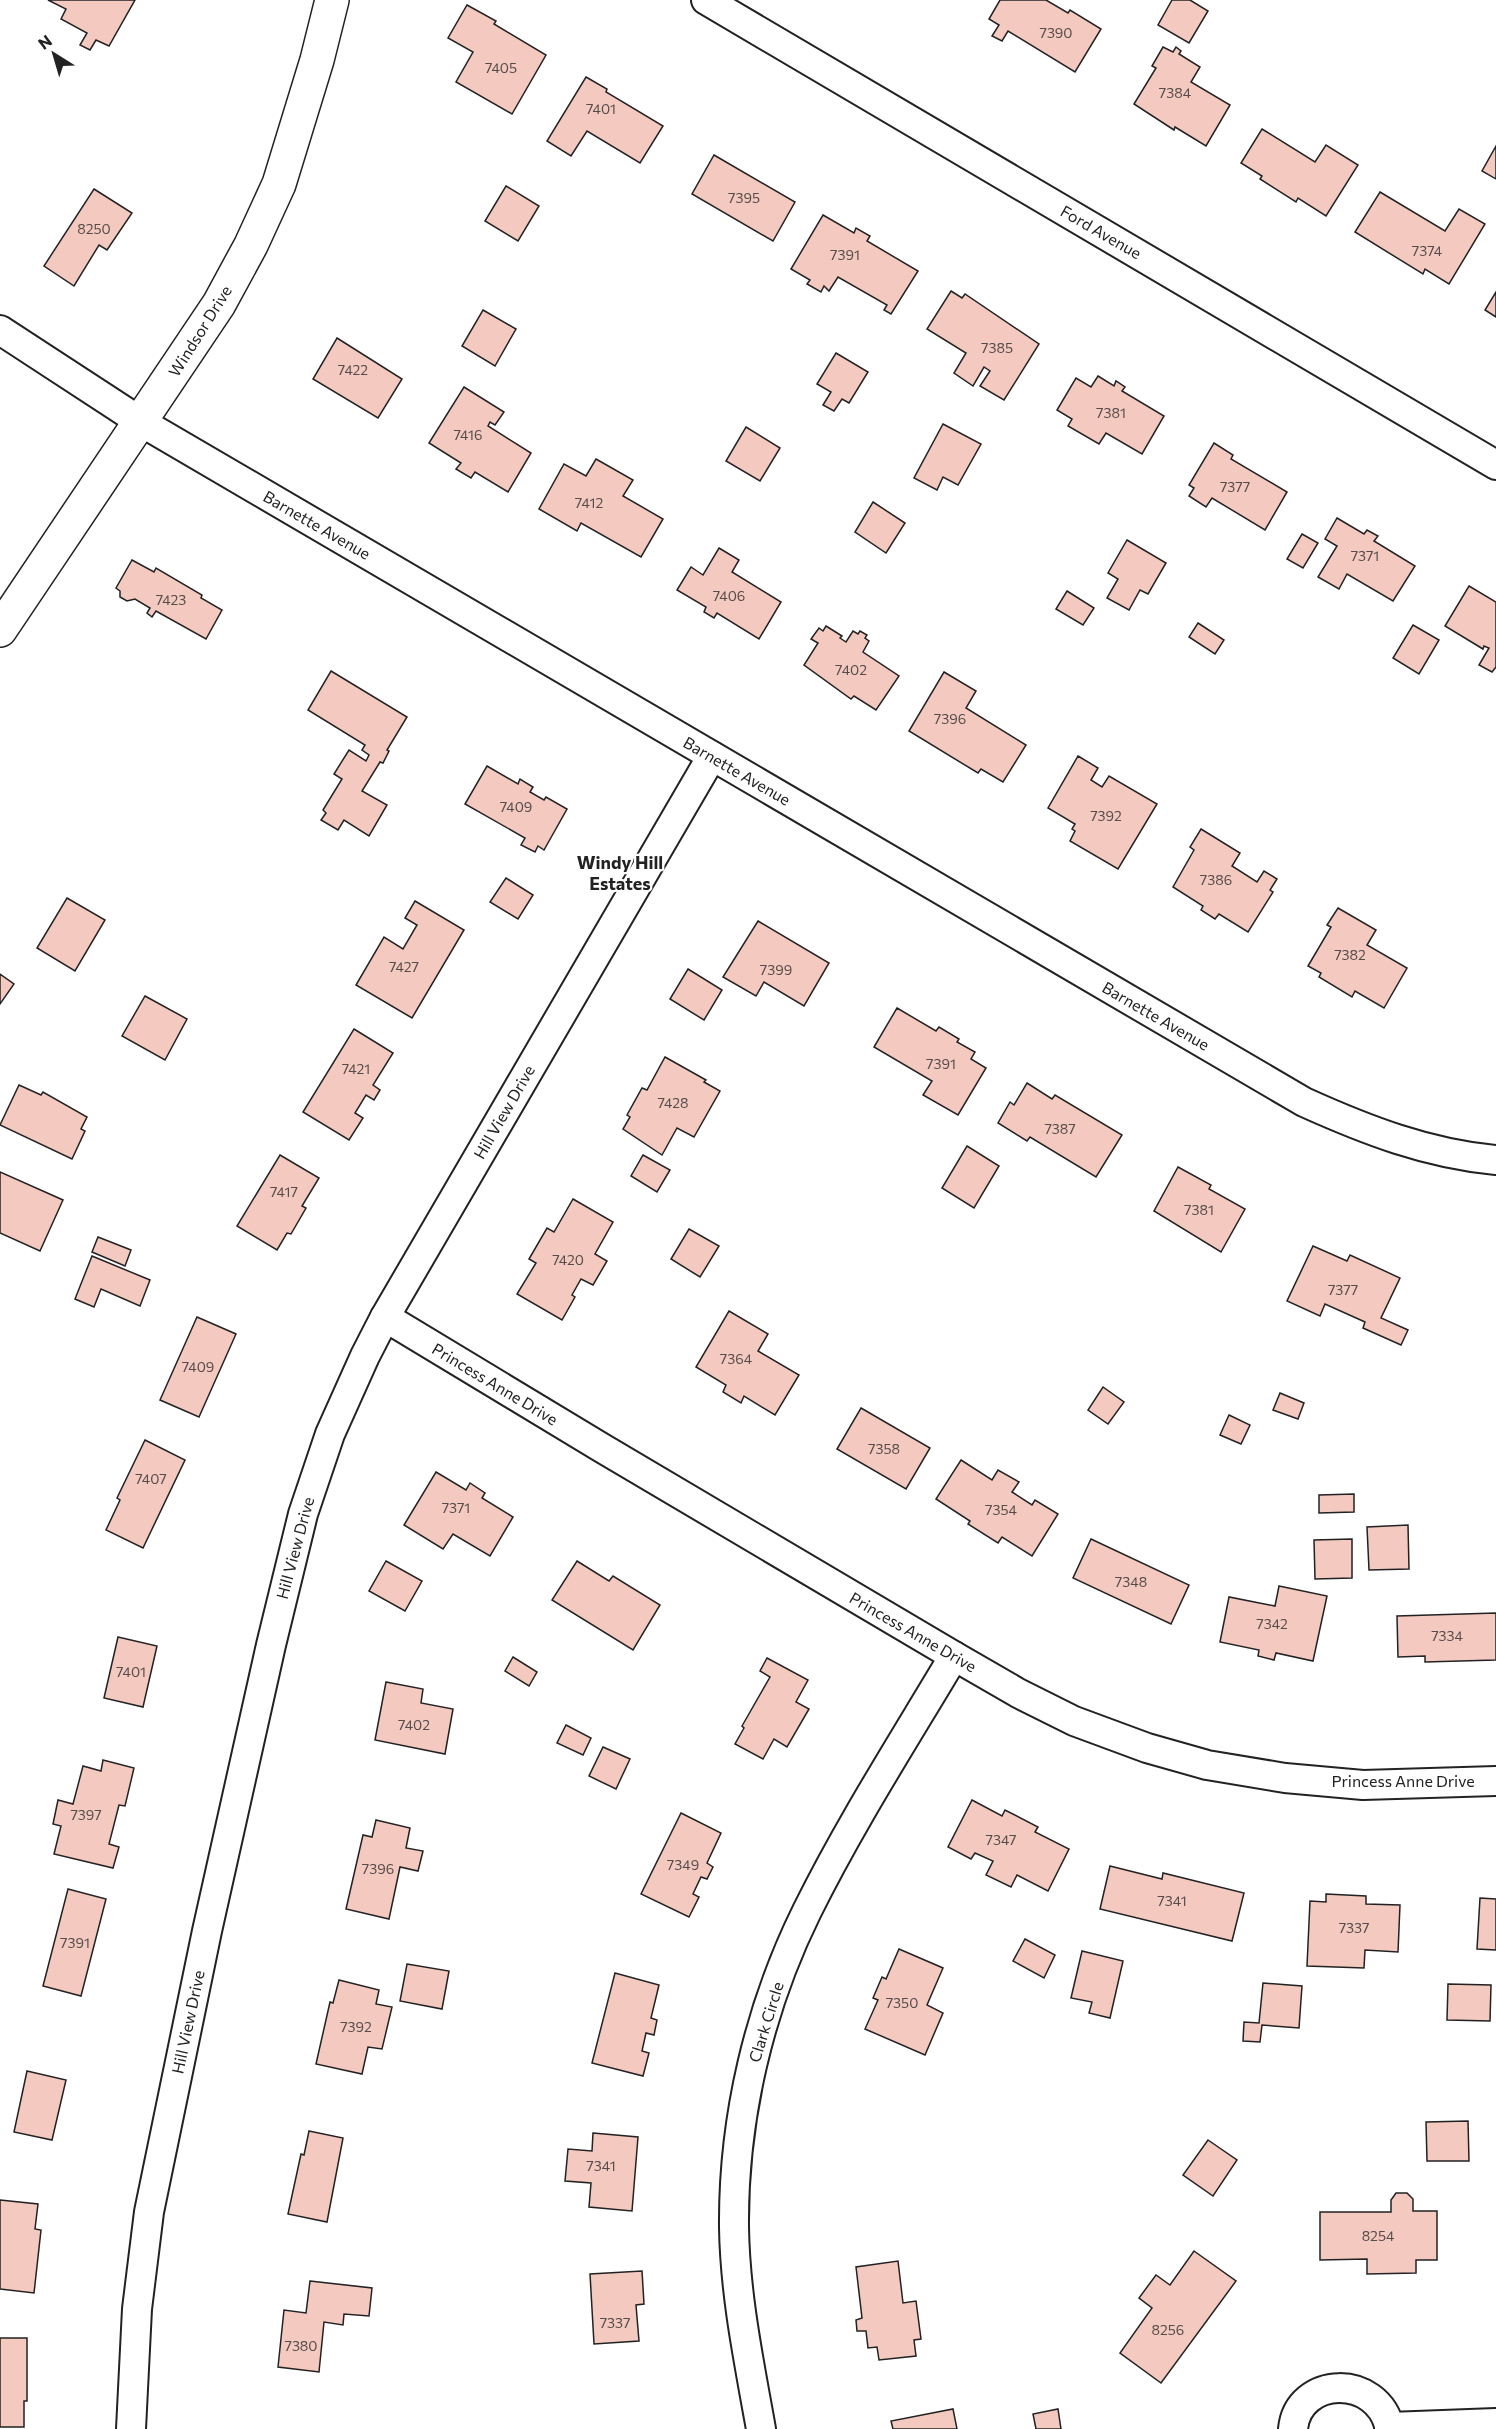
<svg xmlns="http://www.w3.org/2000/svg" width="1496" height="2429" font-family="Commissioner,sans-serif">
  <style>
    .building { fill: #f3c9c0; stroke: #222; stroke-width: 1.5 }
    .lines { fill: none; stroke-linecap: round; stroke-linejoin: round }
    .minor-casing { stroke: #222; stroke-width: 32 }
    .tertiary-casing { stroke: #222; stroke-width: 36 }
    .minor { stroke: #fff; stroke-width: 28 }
    .tertiary { stroke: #fff; stroke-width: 33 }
    .labels { text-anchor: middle; stroke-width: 4.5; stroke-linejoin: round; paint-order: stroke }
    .number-label { font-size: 14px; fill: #564c4a }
    .street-label { font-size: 16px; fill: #222; stroke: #fff }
    .neighbourhood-label { font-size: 18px; font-weight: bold; fill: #222; stroke: #fff }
  </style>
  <rect width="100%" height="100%" fill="#fff"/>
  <g class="building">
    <path d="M 48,0 L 135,0 L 109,46 L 96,40 L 90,50 L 80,45 L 87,33 L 61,19 L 66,9 Z"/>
    <path d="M 1000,0 L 1046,0 L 1068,13 L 1070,10 L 1101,29 L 1075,72 L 1008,31 L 1002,41 L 992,36 L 999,25 L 989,19 Z"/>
    <path d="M 1172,0 L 1190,0 L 1208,11 L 1189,43 L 1158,25 Z"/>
    <path d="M 467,5 L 496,21 L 494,24 L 546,55 L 512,114 L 456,82 L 473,52 L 448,38 Z"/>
    <path d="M 1163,47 L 1173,52 L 1176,47 L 1181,51 L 1179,54 L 1200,67 L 1191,82 L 1230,105 L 1206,146 L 1175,127 L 1174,130 L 1134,104 L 1156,68 L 1152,66 Z"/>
    <path d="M 586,77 L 607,89 L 606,92 L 663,126 L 640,163 L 587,131 L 571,156 L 547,141 Z"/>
    <path d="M 1262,129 L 1315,162 L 1326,145 L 1358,165 L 1326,216 L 1298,198 L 1296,202 L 1260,179 L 1262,176 L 1241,163 Z"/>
    <path d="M 1496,146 L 1496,179 L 1482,171 Z"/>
    <path d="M 714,155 L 795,202 L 773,241 L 692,194 Z"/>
    <path d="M 506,186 L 539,206 L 518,241 L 485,221 Z"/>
    <path d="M 94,189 L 132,213 L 107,250 L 99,245 L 74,286 L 44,266 Z"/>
    <path d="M 1380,192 L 1445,231 L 1459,209 L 1485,224 L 1449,284 L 1425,269 L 1423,274 L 1355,232 Z"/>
    <path d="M 823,215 L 854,233 L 856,228 L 870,236 L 867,241 L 918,271 L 891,314 L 884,310 L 887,305 L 838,277 L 829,291 L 824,286 L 821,292 L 807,284 L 810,280 L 791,269 Z"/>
    <path d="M 951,291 L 962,298 L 965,294 L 1039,344 L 1004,400 L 980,386 L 990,371 L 984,367 L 973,386 L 954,373 L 966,353 L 927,329 Z"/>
    <path d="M 1496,292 L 1496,317 L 1485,310 Z"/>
    <path d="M 483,310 L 516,329 L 495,366 L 462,346 Z"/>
    <path d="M 337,338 L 402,379 L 378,418 L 313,379 Z"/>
    <path d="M 836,353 L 868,372 L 849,403 L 842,399 L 834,411 L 823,405 L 831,392 L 817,384 Z"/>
    <path d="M 1098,376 L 1114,386 L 1116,381 L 1125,387 L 1122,391 L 1164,416 L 1142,454 L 1106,433 L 1099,444 L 1068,426 L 1072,419 L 1057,410 L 1076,378 L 1091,387 Z"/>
    <path d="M 464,387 L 504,412 L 495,425 L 490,422 L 488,426 L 531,453 L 508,492 L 475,472 L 471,478 L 456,469 L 461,463 L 429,443 Z"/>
    <path d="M 943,424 L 981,444 L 958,485 L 943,477 L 937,490 L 914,478 Z"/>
    <path d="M 746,427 L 780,448 L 760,481 L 726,461 Z"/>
    <path d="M 1214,443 L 1233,455 L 1231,459 L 1287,492 L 1265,530 L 1212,498 L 1206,507 L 1189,496 L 1194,488 L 1189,485 Z"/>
    <path d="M 596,459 L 633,480 L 623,496 L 663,519 L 641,557 L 581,523 L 577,531 L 539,509 L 564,464 L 586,476 Z"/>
    <path d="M 873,502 L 905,523 L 886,553 L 855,532 Z"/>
    <path d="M 1337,518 L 1364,534 L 1367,530 L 1378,536 L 1374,541 L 1415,566 L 1393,601 L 1347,574 L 1339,589 L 1318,577 L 1337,546 L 1325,539 Z"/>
    <path d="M 1302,534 L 1318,543 L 1303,568 L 1287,559 Z"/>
    <path d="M 1127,540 L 1166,563 L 1148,594 L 1140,590 L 1129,610 L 1107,598 L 1118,579 L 1108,573 Z"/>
    <path d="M 719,548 L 739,560 L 732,572 L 781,602 L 759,639 L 717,613 L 714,618 L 704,612 L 706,607 L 677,590 L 691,567 L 703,575 Z"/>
    <path d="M 132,560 L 154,572 L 156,568 L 202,595 L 201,598 L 222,610 L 206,639 L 156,611 L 152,617 L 147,613 L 150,608 L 135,599 L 127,601 L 120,597 L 120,591 L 116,588 Z"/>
    <path d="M 1469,586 L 1496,602 L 1496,667 L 1492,672 L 1479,665 L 1489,648 L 1484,646 L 1483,649 L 1445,626 Z"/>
    <path d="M 1067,591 L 1094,608 L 1083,625 L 1056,609 Z"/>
    <path d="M 1198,623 L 1224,640 L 1215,654 L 1189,637 Z"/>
    <path d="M 1413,625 L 1439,640 L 1419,674 L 1393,658 Z"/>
    <path d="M 826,626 L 842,636 L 840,638 L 846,642 L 853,631 L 858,634 L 860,631 L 867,635 L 865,638 L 869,641 L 863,652 L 899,676 L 876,710 L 854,696 L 851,699 L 804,665 L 818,643 L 811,639 L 819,628 L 823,631 Z"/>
    <path d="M 331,671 L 407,717 L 387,750 L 389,751 L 383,763 L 380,762 L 362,791 L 387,805 L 369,836 L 344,820 L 338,830 L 321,820 L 326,813 L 323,810 L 342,779 L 334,774 L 349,750 L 366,761 L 369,755 L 362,750 L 365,745 L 308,710 Z"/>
    <path d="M 944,672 L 976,691 L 966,708 L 1026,745 L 1003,782 L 981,769 L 978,773 L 909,731 Z"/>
    <path d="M 1078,756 L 1098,768 L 1091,780 L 1102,787 L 1109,776 L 1157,804 L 1118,869 L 1070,841 L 1075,831 L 1072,829 L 1075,824 L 1048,808 Z"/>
    <path d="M 487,766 L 518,784 L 520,779 L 533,787 L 530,792 L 544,800 L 546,797 L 567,809 L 544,850 L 538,846 L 535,852 L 521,845 L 525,838 L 465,804 Z"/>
    <path d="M 1201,829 L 1240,853 L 1232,866 L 1257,882 L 1264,871 L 1277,879 L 1270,890 L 1273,892 L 1248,932 L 1219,914 L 1215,919 L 1201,910 L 1203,906 L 1173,887 L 1194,850 L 1190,847 Z"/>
    <path d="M 506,878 L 533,895 L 518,919 L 490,902 Z"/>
    <path d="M 67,898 L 105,920 L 75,971 L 37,948 Z"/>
    <path d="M 415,901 L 464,930 L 412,1018 L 356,985 L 384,937 L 403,949 L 417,925 L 405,918 Z"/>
    <path d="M 1338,908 L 1376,930 L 1367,945 L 1407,968 L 1384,1008 L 1355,991 L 1352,997 L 1319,977 L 1321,973 L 1308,966 L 1331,927 L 1327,925 Z"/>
    <path d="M 758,921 L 829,963 L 804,1006 L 764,982 L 756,996 L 723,977 Z"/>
    <path d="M 688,969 L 722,990 L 704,1020 L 670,999 Z"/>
    <path d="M 0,974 L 14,984 L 0,1004 Z"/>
    <path d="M 145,996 L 187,1019 L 165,1060 L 122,1036 Z"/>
    <path d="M 897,1008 L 936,1031 L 939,1027 L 959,1039 L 957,1042 L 975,1052 L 971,1059 L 986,1068 L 958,1115 L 923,1095 L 932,1081 L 874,1047 Z"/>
    <path d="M 354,1029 L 393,1053 L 373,1085 L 380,1090 L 374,1100 L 366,1095 L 355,1113 L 363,1118 L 349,1140 L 303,1112 Z"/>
    <path d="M 665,1057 L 706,1080 L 704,1082 L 720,1091 L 694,1137 L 677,1128 L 662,1155 L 623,1129 L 630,1117 L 627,1115 L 642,1088 L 647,1090 Z"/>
    <path d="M 1027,1083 L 1052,1099 L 1055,1095 L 1122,1135 L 1096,1177 L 1030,1137 L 1027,1141 L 998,1123 L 1010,1102 L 1014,1105 Z"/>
    <path d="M 19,1085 L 41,1095 L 43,1092 L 87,1117 L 81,1129 L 85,1131 L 72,1159 L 0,1125 Z"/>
    <path d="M 967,1146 L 999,1166 L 974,1208 L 942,1188 Z"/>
    <path d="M 280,1155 L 319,1178 L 302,1206 L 306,1208 L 291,1234 L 287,1233 L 277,1250 L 237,1226 Z"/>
    <path d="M 643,1155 L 670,1170 L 657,1192 L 631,1176 Z"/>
    <path d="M 1178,1167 L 1211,1185 L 1209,1189 L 1245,1209 L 1221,1252 L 1154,1211 Z"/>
    <path d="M 0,1172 L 63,1200 L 40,1251 L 0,1233 Z"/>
    <path d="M 573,1199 L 613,1222 L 595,1254 L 607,1261 L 593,1285 L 581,1279 L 572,1295 L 575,1297 L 562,1320 L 517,1294 L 536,1263 L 529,1259 L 547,1228 L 554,1232 Z"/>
    <path d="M 689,1229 L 719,1246 L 700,1277 L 671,1259 Z"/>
    <path d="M 98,1237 L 131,1250 L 125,1266 L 92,1252 Z"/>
    <path d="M 1313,1246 L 1347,1261 L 1350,1255 L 1400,1278 L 1381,1318 L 1408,1330 L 1401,1345 L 1363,1328 L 1365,1322 L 1325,1304 L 1320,1316 L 1287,1301 Z"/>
    <path d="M 92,1256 L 150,1280 L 140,1306 L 101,1289 L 94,1307 L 75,1299 Z"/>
    <path d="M 729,1311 L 768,1334 L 758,1351 L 799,1375 L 775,1415 L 744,1396 L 741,1403 L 723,1392 L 726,1385 L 696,1367 Z"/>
    <path d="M 197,1317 L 236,1334 L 199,1417 L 160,1400 Z"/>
    <path d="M 1103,1387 L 1124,1402 L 1108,1424 L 1088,1410 Z"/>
    <path d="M 1280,1393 L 1304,1403 L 1298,1419 L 1273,1410 Z"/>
    <path d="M 861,1408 L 930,1448 L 906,1489 L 837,1449 Z"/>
    <path d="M 1229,1415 L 1250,1425 L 1241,1444 L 1220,1435 Z"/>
    <path d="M 145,1440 L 185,1460 L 143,1548 L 106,1530 L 120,1500 L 117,1498 Z"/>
    <path d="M 961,1460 L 992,1480 L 998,1470 L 1019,1482 L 1012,1492 L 1032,1505 L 1035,1500 L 1058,1514 L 1032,1556 L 1002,1537 L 998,1543 L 968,1524 L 970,1521 L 936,1499 Z"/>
    <path d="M 436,1472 L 466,1490 L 470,1483 L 485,1493 L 482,1498 L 513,1517 L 490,1556 L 453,1534 L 443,1549 L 404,1525 Z"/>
    <path d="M 1354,1494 L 1354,1512 L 1319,1513 L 1319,1495 Z"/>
    <path d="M 1408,1525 L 1409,1569 L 1369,1570 L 1367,1527 Z"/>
    <path d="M 1091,1539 L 1189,1585 L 1171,1624 L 1073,1578 Z"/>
    <path d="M 1352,1539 L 1352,1578 L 1315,1579 L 1314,1540 Z"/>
    <path d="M 386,1561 L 422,1581 L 405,1611 L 369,1591 Z"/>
    <path d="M 577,1561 L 609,1581 L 613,1576 L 660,1605 L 633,1650 L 552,1600 Z"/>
    <path d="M 1279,1586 L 1327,1596 L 1313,1661 L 1276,1653 L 1274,1660 L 1258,1656 L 1259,1650 L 1220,1642 L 1229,1597 L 1275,1606 Z"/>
    <path d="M 1496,1613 L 1496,1660 L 1425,1662 L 1425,1656 L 1398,1657 L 1397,1616 Z"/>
    <path d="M 118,1637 L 157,1646 L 143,1707 L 104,1698 Z"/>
    <path d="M 513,1657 L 537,1672 L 529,1686 L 505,1671 Z"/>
    <path d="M 767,1658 L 808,1680 L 796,1702 L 809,1709 L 787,1747 L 774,1739 L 763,1759 L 735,1744 L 744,1728 L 742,1726 L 770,1677 L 760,1671 Z"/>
    <path d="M 386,1682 L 423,1689 L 421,1703 L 453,1709 L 445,1754 L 375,1740 Z"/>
    <path d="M 566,1725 L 591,1738 L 583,1755 L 557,1743 Z"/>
    <path d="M 603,1747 L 630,1759 L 616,1789 L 589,1776 Z"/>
    <path d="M 103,1760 L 134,1768 L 125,1806 L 119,1805 L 109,1844 L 119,1847 L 113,1868 L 54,1854 L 61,1826 L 53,1824 L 58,1800 L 73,1804 L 83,1766 L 101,1771 Z"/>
    <path d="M 972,1800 L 1002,1816 L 1005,1810 L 1038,1827 L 1035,1832 L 1069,1849 L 1048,1891 L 1017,1875 L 1011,1887 L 986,1875 L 993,1861 L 975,1853 L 971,1859 L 948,1847 Z"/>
    <path d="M 681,1813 L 721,1833 L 707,1863 L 713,1867 L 707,1879 L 701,1877 L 693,1894 L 699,1897 L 689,1917 L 641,1894 Z"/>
    <path d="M 376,1820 L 410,1828 L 406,1848 L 423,1851 L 418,1871 L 400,1867 L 389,1919 L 346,1909 L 363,1835 L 372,1837 Z"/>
    <path d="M 1110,1866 L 1162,1879 L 1163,1873 L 1244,1893 L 1232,1941 L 1100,1909 Z"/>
    <path d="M 68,1889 L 106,1899 L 81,1996 L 43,1986 Z"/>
    <path d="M 1326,1894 L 1366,1896 L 1366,1904 L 1400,1905 L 1398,1952 L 1365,1950 L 1364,1968 L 1307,1966 L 1310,1901 L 1326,1902 Z"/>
    <path d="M 1480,1898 L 1496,1899 L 1496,1950 L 1477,1949 Z"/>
    <path d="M 1025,1939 L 1055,1955 L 1044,1978 L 1013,1961 Z"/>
    <path d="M 899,1949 L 943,1968 L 927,2005 L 943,2013 L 925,2055 L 865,2029 L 878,2000 L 873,1998 L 882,1977 L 886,1979 Z"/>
    <path d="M 1082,1951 L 1123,1961 L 1110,2018 L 1089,2013 L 1092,2002 L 1071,1998 Z"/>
    <path d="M 407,1964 L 449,1971 L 442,2009 L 400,2001 Z"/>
    <path d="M 615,1973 L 659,1985 L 651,2018 L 657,2020 L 654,2035 L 646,2033 L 642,2051 L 649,2053 L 643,2076 L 592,2063 Z"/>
    <path d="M 339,1980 L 379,1990 L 376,2004 L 392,2007 L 382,2049 L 368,2047 L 362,2074 L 316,2064 L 330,2002 L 333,2003 Z"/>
    <path d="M 1263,1983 L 1302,1986 L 1299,2028 L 1262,2025 L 1260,2042 L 1243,2041 L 1244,2022 L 1259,2023 Z"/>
    <path d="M 1448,1984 L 1491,1985 L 1490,2021 L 1447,2020 Z"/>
    <path d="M 27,2071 L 66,2080 L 52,2140 L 14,2132 Z"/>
    <path d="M 1468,2121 L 1469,2161 L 1427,2161 L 1426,2122 Z"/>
    <path d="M 309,2131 L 343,2138 L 327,2222 L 288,2214 L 301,2154 L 304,2155 Z"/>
    <path d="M 593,2133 L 638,2137 L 632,2211 L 589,2207 L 591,2183 L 565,2181 L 568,2149 L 592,2151 Z"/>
    <path d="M 1208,2140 L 1237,2160 L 1213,2196 L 1183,2175 Z"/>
    <path d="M 1396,2193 L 1407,2193 L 1413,2199 L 1413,2211 L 1437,2211 L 1437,2260 L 1416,2260 L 1416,2273 L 1367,2274 L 1367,2259 L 1320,2260 L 1320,2212 L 1391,2212 L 1391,2200 Z"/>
    <path d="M 0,2200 L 38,2204 L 35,2229 L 41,2230 L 34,2293 L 0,2289 Z"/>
    <path d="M 1194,2251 L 1236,2281 L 1161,2383 L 1120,2353 L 1152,2308 L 1139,2298 L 1156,2275 L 1170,2285 Z"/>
    <path d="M 898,2261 L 903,2303 L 916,2301 L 921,2339 L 914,2340 L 916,2356 L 879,2360 L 877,2347 L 868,2348 L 866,2331 L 857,2331 L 856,2320 L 862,2318 L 856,2267 Z"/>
    <path d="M 642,2271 L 644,2304 L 636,2305 L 639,2341 L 594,2344 L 590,2274 Z"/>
    <path d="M 310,2281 L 372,2288 L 369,2316 L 344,2314 L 343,2325 L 324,2322 L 319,2372 L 278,2367 L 284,2310 L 306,2313 Z"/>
    <path d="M 0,2338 L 27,2338 L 27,2401 L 24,2401 L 24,2427 L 0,2427 Z"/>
    <path d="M 953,2409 L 957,2429 L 893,2429 L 891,2421 Z"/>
    <path d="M 1058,2409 L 1061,2429 L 1036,2429 L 1033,2414 Z"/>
  </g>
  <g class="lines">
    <defs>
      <g id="minor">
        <path d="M 706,0 L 1496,465"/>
        <path d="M 0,330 L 141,422 L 1304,1102 C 1366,1130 1428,1154 1496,1160"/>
        <path d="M 385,1317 L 602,1448 L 954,1656 L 1018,1693 L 1074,1721 L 1147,1748 L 1207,1765 L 1285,1778 L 1363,1785 L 1496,1781"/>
        <path d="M 1389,2427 L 1496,2423"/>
        <path d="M 131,2429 L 137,2309 L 149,2212 L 207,1931 L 271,1645 L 303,1514 L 330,1434 L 365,1356 L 385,1317 L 712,756"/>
        <path d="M 761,2429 C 749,2362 735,2295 734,2227 C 733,2119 759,2008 807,1911 C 850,1824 904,1740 954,1656"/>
        <path d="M 1293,2429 C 1298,2376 1378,2373 1390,2429"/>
      </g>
      <path id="tertiary" d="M 0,630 L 219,304 L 251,245 L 279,184 L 317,60 L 332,0"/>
    </defs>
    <use href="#minor" class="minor-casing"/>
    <use href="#tertiary" class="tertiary-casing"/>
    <use href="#minor" class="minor"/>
    <use href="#tertiary" class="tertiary"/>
  </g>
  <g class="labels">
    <g class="number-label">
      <text x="1056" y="38">7390</text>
      <text x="501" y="73">7405</text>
      <text x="1175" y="98">7384</text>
      <text x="601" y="114">7401</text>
      <text x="744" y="203">7395</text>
      <text x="94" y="234">8250</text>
      <text x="1427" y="256">7374</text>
      <text x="845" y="260">7391</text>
      <text x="997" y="353">7385</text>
      <text x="353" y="375">7422</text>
      <text x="1111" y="418">7381</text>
      <text x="468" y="440">7416</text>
      <text x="1235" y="492">7377</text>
      <text x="589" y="508">7412</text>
      <text x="1365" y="561">7371</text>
      <text x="729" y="601">7406</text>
      <text x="171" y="605">7423</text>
      <text x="851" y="675">7402</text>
      <text x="950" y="724">7396</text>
      <text x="516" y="812">7409</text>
      <text x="1106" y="821">7392</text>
      <text x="1216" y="885">7386</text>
      <text x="1350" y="960">7382</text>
      <text x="404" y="972">7427</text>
      <text x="776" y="975">7399</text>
      <text x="941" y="1069">7391</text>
      <text x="356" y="1074">7421</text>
      <text x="673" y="1108">7428</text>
      <text x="1060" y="1134">7387</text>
      <text x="284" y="1197">7417</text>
      <text x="1199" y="1215">7381</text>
      <text x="568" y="1265">7420</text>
      <text x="1343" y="1295">7377</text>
      <text x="736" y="1364">7364</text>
      <text x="198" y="1372">7409</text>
      <text x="884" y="1454">7358</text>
      <text x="151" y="1484">7407</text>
      <text x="456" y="1513">7371</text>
      <text x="1001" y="1515">7354</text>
      <text x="1131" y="1587">7348</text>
      <text x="1272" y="1629">7342</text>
      <text x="1447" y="1641">7334</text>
      <text x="131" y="1677">7401</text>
      <text x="414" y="1730">7402</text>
      <text x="86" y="1820">7397</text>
      <text x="1001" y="1845">7347</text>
      <text x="683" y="1870">7349</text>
      <text x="378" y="1874">7396</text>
      <text x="1172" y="1906">7341</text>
      <text x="1354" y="1933">7337</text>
      <text x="75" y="1948">7391</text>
      <text x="902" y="2008">7350</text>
      <text x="356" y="2032">7392</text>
      <text x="601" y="2171">7341</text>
      <text x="1378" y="2241">8254</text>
      <text x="615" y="2328">7337</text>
      <text x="1168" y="2335">8256</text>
      <text x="301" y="2351">7380</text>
    </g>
    <g class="street-label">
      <text transform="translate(1101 232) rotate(30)" y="6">Ford Avenue</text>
      <text transform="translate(200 331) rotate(-58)" y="6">Windsor Drive</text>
      <text transform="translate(317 525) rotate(30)" y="6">Barnette Avenue</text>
      <text transform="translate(737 771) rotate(30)" y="6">Barnette Avenue</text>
      <text transform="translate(1156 1016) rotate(30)" y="6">Barnette Avenue</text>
      <text transform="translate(504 1112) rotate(-60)" y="6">Hill View Drive</text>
      <text transform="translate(495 1384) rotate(31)" y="6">Princess Anne Drive</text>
      <text transform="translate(295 1548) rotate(-75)" y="6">Hill View Drive</text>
      <text transform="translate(913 1632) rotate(30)" y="6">Princess Anne Drive</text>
      <text x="1403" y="1787">Princess Anne Drive</text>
      <text transform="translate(188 2022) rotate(-78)" y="6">Hill View Drive</text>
      <text transform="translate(766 2022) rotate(-73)" y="6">Clark Circle</text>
    </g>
    <g class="neighbourhood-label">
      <text x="620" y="869">Windy Hill<tspan x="620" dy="21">Estates</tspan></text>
    </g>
  </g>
  <g transform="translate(54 54) rotate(323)" stroke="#ffffff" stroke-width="4.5" paint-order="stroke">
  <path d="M0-4.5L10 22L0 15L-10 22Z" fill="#222222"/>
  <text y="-9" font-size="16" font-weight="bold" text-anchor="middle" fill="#222222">N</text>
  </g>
</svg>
